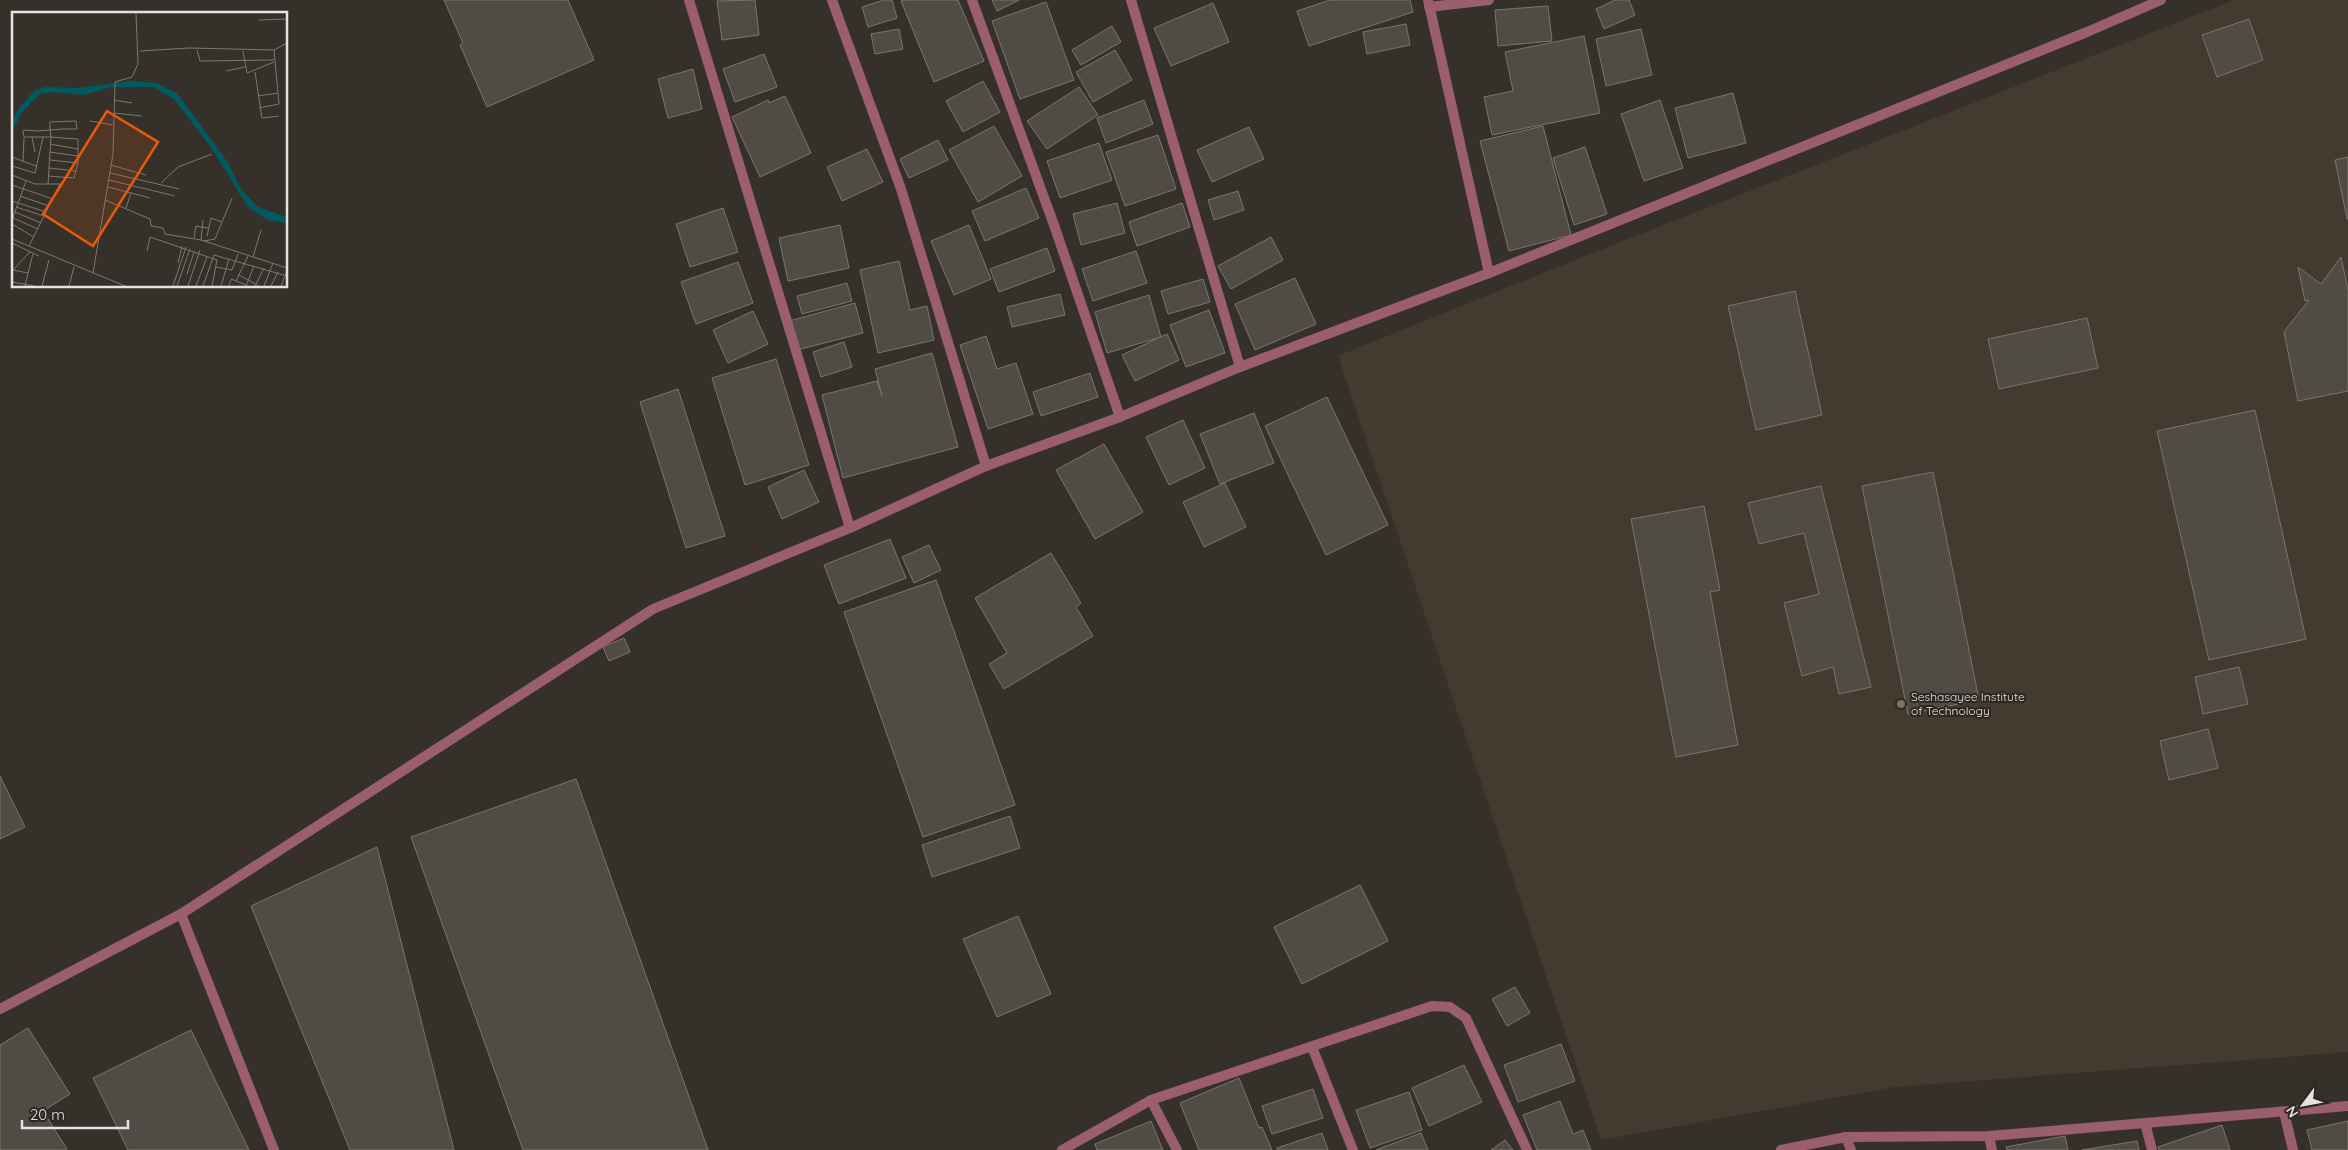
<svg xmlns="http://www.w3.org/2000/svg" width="2348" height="1150" font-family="Quicksand,sans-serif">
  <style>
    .built { fill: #433a30 }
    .building { fill: #504b44; stroke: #7b756e }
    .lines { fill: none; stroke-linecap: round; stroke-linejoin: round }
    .minor { stroke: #9b5e6f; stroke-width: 10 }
    .tertiary { stroke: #9b5e6f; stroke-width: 10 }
    .education-dot { fill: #8d6e63; stroke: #2b2721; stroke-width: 2 }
    .labels { text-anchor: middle; stroke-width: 4; stroke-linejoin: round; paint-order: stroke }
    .poi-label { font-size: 12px; fill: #e6e3df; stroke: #2b2721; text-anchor: start }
    .inset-road { fill: none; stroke: #7c7872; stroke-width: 1 }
    .view { fill: #e8590c; fill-opacity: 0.15; stroke: #e8590c; stroke-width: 2.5 }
    .inset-edge { fill: none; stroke: #e6e3df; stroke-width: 2.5 }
  </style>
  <rect width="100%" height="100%" fill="#35312a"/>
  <path class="built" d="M 2234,0 L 2348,0 L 2348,1052 L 1894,1087 L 1601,1140 L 1338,356 L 1580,258 Z"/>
  <g class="building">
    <path d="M 444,0 L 568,0 L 594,60 L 487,107 L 460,45 L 463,43 Z"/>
    <path d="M 755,0 L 759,35 L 722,40 L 717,1 Z"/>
    <path d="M 884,0 L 892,0 L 897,18 L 868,27 L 862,7 Z"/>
    <path d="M 904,0 L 958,0 L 984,61 L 934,82 L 901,1 Z"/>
    <path d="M 992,0 L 1019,0 L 997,11 Z"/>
    <path d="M 1330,0 L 1410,0 L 1413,12 L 1309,46 L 1297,11 Z"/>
    <path d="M 1615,0 L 1629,0 L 1635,15 L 1604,29 L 1596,9 Z"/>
    <path d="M 1046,2 L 1074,80 L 1020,99 L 992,21 Z"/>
    <path d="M 1213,3 L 1229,42 L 1171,66 L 1154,28 Z"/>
    <path d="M 1548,6 L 1552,41 L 1498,46 L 1495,10 Z"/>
    <path d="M 2249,19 L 2263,60 L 2217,77 L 2202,35 Z"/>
    <path d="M 1406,24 L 1410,45 L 1367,54 L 1363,32 Z"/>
    <path d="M 1112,26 L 1121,42 L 1081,65 L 1072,50 Z"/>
    <path d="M 899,29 L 903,49 L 875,54 L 871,34 Z"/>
    <path d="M 1641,29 L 1652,75 L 1606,86 L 1596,39 Z"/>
    <path d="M 1584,36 L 1600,113 L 1492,135 L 1484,97 L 1513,91 L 1505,52 Z"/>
    <path d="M 1115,50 L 1132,80 L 1093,102 L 1076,72 Z"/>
    <path d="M 764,54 L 777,87 L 735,102 L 723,69 Z"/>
    <path d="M 693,69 L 702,109 L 668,118 L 658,79 Z"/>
    <path d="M 983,81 L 1000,112 L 963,132 L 946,101 Z"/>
    <path d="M 1079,87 L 1098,115 L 1047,149 L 1027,121 Z"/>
    <path d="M 1733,93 L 1746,143 L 1688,158 L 1675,108 Z"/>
    <path d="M 785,96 L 811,153 L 760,177 L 732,117 L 768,100 L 769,103 Z"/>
    <path d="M 1144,100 L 1153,124 L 1106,143 L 1097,118 Z"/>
    <path d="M 1660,100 L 1683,168 L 1644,181 L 1621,114 Z"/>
    <path d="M 994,126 L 1022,176 L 978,202 L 949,150 Z"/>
    <path d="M 1543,126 L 1571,235 L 1509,251 L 1480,141 Z"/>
    <path d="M 1249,127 L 1264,159 L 1212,182 L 1197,150 Z"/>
    <path d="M 1158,135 L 1176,189 L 1125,206 L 1106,152 Z"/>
    <path d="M 938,140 L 948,160 L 909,178 L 900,159 Z"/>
    <path d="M 1099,143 L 1112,180 L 1060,198 L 1047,161 Z"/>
    <path d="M 1585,147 L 1607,214 L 1574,225 L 1553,158 Z"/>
    <path d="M 867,149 L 883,182 L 842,201 L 827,167 Z"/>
    <path d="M 2348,157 L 2348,219 L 2347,219 L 2335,160 Z"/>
    <path d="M 1026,188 L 1039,218 L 985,241 L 972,211 Z"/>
    <path d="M 1238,191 L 1244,210 L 1214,220 L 1208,200 Z"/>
    <path d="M 1117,203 L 1125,233 L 1081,245 L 1073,214 Z"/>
    <path d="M 1182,203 L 1190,227 L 1137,246 L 1129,222 Z"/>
    <path d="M 723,208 L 738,252 L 690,267 L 676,224 Z"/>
    <path d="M 840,225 L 849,268 L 788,281 L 779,238 Z"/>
    <path d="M 969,225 L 991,279 L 954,295 L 931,241 Z"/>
    <path d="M 1271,237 L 1283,260 L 1231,289 L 1218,266 Z"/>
    <path d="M 1047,248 L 1055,271 L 999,292 L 990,269 Z"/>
    <path d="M 1136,251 L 1147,283 L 1093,301 L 1082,269 Z"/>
    <path d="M 2341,257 L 2348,290 L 2348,391 L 2298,401 L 2284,332 L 2309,300 L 2305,301 L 2298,267 L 2321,284 Z"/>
    <path d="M 899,261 L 910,310 L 927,306 L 934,340 L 878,353 L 860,270 Z"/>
    <path d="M 738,262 L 753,303 L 696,324 L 681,282 Z"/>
    <path d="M 1295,278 L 1316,324 L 1255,350 L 1235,304 Z"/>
    <path d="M 1203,279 L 1210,302 L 1168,314 L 1161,291 Z"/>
    <path d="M 847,283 L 852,301 L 802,314 L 797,296 Z"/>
    <path d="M 1795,291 L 1822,415 L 1756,430 L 1728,306 Z"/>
    <path d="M 1060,294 L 1065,315 L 1012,327 L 1007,307 Z"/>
    <path d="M 1149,295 L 1161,337 L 1107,353 L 1095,312 Z"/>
    <path d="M 855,303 L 863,333 L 797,350 L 789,321 Z"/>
    <path d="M 1209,310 L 1225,353 L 1186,367 L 1170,325 Z"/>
    <path d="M 753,311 L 768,344 L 728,363 L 713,330 Z"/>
    <path d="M 2087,318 L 2098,368 L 1999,389 L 1988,339 Z"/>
    <path d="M 1167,334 L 1179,360 L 1135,381 L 1122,355 Z"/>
    <path d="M 986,336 L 997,369 L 1016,363 L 1033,414 L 988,429 L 960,345 Z"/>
    <path d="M 844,342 L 852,367 L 821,377 L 813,352 Z"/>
    <path d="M 932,353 L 958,447 L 843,478 L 822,395 L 877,381 L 882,396 L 875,369 Z"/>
    <path d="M 776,359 L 809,465 L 745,485 L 712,378 Z"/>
    <path d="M 1090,373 L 1098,397 L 1041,416 L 1033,392 Z"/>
    <path d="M 678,389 L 725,536 L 686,548 L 640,402 Z"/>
    <path d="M 1327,397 L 1388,525 L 1326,555 L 1265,426 Z"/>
    <path d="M 2255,410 L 2306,639 L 2209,660 L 2157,431 Z"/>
    <path d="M 1254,413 L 1274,463 L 1220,484 L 1200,434 Z"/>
    <path d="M 1183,420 L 1205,468 L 1169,485 L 1146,437 Z"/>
    <path d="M 1104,444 L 1143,512 L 1095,539 L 1056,470 Z"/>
    <path d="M 804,470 L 819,502 L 782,519 L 768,487 Z"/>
    <path d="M 1933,472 L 1979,700 L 1908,714 L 1862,486 Z"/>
    <path d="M 1225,483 L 1246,527 L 1204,547 L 1183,502 Z"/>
    <path d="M 1821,486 L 1871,687 L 1839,694 L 1833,667 L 1802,676 L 1784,603 L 1819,594 L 1804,533 L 1759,544 L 1748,503 Z"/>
    <path d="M 1704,506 L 1720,590 L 1710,592 L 1738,745 L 1676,757 L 1631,519 Z"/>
    <path d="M 890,539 L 906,578 L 839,604 L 824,565 Z"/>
    <path d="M 929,545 L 941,570 L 914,583 L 902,557 Z"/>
    <path d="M 1051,553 L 1081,603 L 1076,607 L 1093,636 L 1004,689 L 989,664 L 1007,653 L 975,598 Z"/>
    <path d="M 936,580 L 1015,805 L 923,837 L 844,612 Z"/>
    <path d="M 624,638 L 630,652 L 609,661 L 603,647 Z"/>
    <path d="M 2239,667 L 2248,704 L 2203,714 L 2195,677 Z"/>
    <path d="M 2208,729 L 2218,768 L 2169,780 L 2160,741 Z"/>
    <path d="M 0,776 L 25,827 L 0,839 Z"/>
    <path d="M 576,779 L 708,1150 L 523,1150 L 411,837 Z"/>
    <path d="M 1010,816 L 1020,848 L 932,877 L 922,845 Z"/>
    <path d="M 377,847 L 454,1150 L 350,1150 L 251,906 Z"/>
    <path d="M 1360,885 L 1388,941 L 1302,984 L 1274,927 Z"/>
    <path d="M 1018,916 L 1051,994 L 997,1017 L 963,939 Z"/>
    <path d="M 1515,987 L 1530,1013 L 1507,1026 L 1492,999 Z"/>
    <path d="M 28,1028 L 70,1094 L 43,1111 L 67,1149 L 65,1150 L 0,1150 L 0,1045 Z"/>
    <path d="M 191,1030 L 249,1150 L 128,1150 L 93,1078 Z"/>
    <path d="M 1561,1044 L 1575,1081 L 1518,1102 L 1504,1065 Z"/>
    <path d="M 1464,1065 L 1482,1102 L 1429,1126 L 1412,1088 Z"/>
    <path d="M 1239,1078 L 1259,1128 L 1262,1127 L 1272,1150 L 1199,1150 L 1180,1103 Z"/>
    <path d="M 1313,1089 L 1323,1118 L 1272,1134 L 1262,1106 Z"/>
    <path d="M 1409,1092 L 1422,1130 L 1370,1148 L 1356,1110 Z"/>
    <path d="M 1560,1101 L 1573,1134 L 1583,1130 L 1591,1150 L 1537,1150 L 1523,1115 Z"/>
    <path d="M 1151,1121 L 1163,1150 L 1097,1150 L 1095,1144 Z"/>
    <path d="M 2348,1121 L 2348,1150 L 2312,1150 L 2307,1130 Z"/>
    <path d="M 2222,1125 L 2230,1150 L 2159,1150 L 2158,1147 Z"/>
    <path d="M 1322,1133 L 1328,1150 L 1277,1150 L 1277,1148 Z"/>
    <path d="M 1421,1133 L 1428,1150 L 1376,1150 Z"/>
    <path d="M 2065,1136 L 2068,1150 L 2007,1150 L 2006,1147 Z"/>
    <path d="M 1505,1140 L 1513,1150 L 1491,1150 Z"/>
    <path d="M 2137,1141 L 2139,1150 L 2082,1150 Z"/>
  </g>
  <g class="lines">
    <g class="minor">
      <path d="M 689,0 L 850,528"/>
      <path d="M 832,0 L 901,189 L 986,466"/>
      <path d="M 972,0 L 1054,225 L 1120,417"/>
      <path d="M 1131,0 L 1240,367"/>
      <path d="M 1428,0 L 1489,273"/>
      <path d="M 1429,7 L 1489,0"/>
      <path d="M 181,914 L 274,1150"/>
      <path d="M 1312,1047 L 1353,1150"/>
      <path d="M 1151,1100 L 1177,1150"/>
      <path d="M 2284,1112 L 2293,1150"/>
      <path d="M 2145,1123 L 2152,1150"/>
      <path d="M 1989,1136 L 1992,1150"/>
      <path d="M 1846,1137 L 1851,1150"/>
      <path d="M 1062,1150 L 1151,1100 L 1432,1006 L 1450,1007 L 1466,1018 L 1527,1150"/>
      <path d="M 1781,1150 L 1846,1137 L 1989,1136 L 2348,1106"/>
    </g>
    <path class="tertiary" d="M 0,1009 L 181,914 L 653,609 L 850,528 L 986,466 L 1120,417 L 1240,367 L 1489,273 L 2087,32 L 2161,0"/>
  </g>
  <circle class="education-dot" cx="1901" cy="704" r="5"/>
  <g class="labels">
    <g class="poi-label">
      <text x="1911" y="701">Seshasayee Institute<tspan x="1911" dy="14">of Technology</tspan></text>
    </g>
  </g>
  <g transform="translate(12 12)">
    <rect width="275" height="275" fill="#35312a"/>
    <path d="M 120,69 L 144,71 L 165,81 L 217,152 L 228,176 L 246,195 L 275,205 L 275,211 L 256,208 L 236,195 L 200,137 L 163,88 L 141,75 L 99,75 L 72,83 L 41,80 L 28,82 L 10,100 L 0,120 L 0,109 L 7,96 L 22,79 L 33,75 L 64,76 Z" fill="#005a5f"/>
    <path class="inset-road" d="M 275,1 L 275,25M 247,8 L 274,7M 185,38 L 188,49 L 262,48M 128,39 L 177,36 L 262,38 L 275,31M 231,39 L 235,61 L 262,50M 214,59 L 233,55M 243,60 L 250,106 L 267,104M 246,84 L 266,81M 102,88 L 120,91M 247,96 L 267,92 L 262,38M 102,101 L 130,104M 78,109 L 101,113M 20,125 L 23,140M 38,132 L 66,137M 38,140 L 66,144M 0,145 L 24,154M 38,148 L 66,151M 11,149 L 12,126M 99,153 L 134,163M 0,154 L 23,161 L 31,125M 37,156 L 64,159M 98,161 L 167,177M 0,163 L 23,172 L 48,172 L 17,234M 97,168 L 163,184M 149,171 L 166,155 L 200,142M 36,172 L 39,125 L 38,118 L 38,110 L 64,109 L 65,117 L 51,117 L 38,118 L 26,119 L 13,118 L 11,119 L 12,125 L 39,125 L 50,126 L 66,127 L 66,151 L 62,166 L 36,164M 0,173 L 41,187M 96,175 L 138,186M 8,184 L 37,194M 93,188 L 138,207 L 139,214 L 151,216 L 153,222 L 189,228 L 275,256M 0,189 L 34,200M 4,195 L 32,204M 114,196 L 119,181M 3,200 L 29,211M 1,206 L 26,217M 0,208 L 14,169M 0,212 L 22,225M 195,224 L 199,206 L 210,210M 182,226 L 184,214 L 196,216M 0,227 L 113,274M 189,228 L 191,208M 192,229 L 203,227 L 220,186M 0,231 L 27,244M 135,239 L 138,225 L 205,248 L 200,274M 241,245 L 249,218M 166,251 L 170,234M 204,255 L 220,258 L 226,242M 1,258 L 16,261 L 13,274M 0,259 L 18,240M 16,261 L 21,242M 81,261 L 101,142 L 103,70 L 120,65 L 126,52 L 124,1M 175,262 L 182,240M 227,263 L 247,274M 224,269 L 236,244M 0,270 L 22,274M 30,274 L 37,248M 57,274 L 62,255M 161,274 L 174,235M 165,274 L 178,237M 176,274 L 188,238M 184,274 L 195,245M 191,274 L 202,243 L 275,264M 209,274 L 217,247M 217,274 L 219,267 L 234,273M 234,274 L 242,254M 243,274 L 252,256M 252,274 L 261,251M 259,274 L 266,260M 269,274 L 275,259"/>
    <path class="view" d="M 95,99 L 146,130 L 81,234 L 31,202 Z"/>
    <rect width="275" height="275" class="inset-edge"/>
  </g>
  <g transform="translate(2303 1105) rotate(238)" stroke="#2b2721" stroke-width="4" paint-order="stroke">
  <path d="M0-4L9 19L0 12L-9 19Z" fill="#e6e3df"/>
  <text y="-8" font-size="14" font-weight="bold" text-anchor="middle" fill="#e6e3df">N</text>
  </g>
  <path d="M22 1120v8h106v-8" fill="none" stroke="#e6e3df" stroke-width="2.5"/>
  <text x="30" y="1120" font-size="15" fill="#e6e3df" stroke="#2b2721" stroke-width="4" paint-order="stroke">20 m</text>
</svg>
